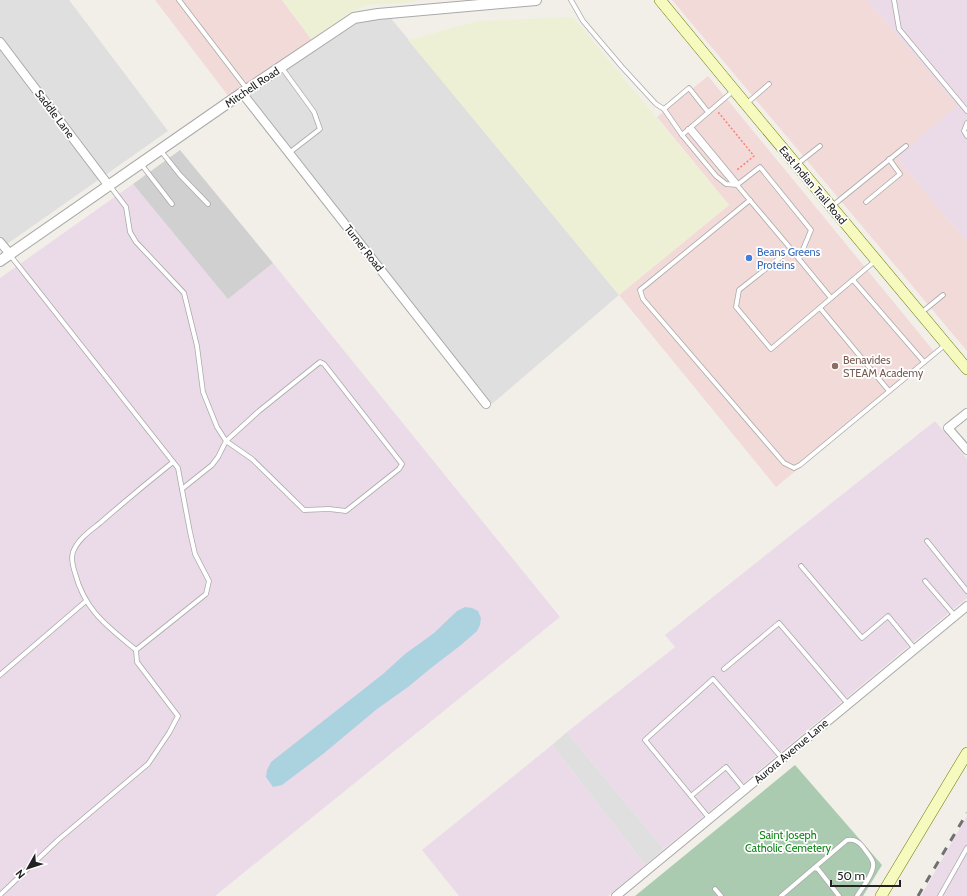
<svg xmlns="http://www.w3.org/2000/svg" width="967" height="896" font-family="Cabin,sans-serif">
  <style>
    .residential { fill: #e0dfdf }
    .commercial { fill: #f2dad9 }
    .industrial { fill: #ebdbe8 }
    .religious { fill: #d0d0d0 }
    .farmland { fill: #eef0d5 }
    .cemetery { fill: #aacbaf }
    .water { fill: #aad3df }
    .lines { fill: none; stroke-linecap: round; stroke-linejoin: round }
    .service-casing { stroke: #a9a9a9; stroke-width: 5.5 }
    .minor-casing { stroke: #a9a9a9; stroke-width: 10 }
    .tertiary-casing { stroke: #a9a9a9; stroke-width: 12 }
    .secondary-casing { stroke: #707d05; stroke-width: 12 }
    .path { stroke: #fa8072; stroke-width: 1.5; stroke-dasharray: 2 2; stroke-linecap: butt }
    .service { stroke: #fff; stroke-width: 4 }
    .minor { stroke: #fff; stroke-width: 8 }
    .tertiary { stroke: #fff; stroke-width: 10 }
    .secondary { stroke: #f7fabf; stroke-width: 11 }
    .rail { stroke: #707070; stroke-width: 3; stroke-dasharray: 8 8; stroke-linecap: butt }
    .shop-dot { fill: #3f7fe0; stroke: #fff; stroke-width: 1.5 }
    .education-dot { fill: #8d6e63; stroke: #fff; stroke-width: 1.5 }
    .labels { text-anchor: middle; stroke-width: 3.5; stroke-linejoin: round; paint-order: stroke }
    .street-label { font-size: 11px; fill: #222; stroke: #fff }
    .shop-label { font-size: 11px; fill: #366cbe; stroke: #fff; text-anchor: start }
    .education-label { font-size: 11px; fill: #785e54; stroke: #fff; text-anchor: start }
    .park-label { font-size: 11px; fill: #0c8416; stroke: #fff }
  </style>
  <rect width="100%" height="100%" fill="#f2efe9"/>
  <g class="residential">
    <path d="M 0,0 L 69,0 L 168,131 L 0,249 Z"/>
    <path d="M 389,16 L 619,295 L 492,404 L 246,96 L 356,23 Z"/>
    <path d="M 567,732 L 664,849 L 645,865 L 552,745 Z"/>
  </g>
  <g class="commercial">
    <path d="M 155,0 L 282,0 L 312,40 L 229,97 Z"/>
    <path d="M 672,0 L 867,0 L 958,105 L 897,158 L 967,242 L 967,351 Z"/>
    <path d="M 708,76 L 937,355 L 776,487 L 619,295 L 729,205 L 657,117 Z"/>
  </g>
  <g class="industrial">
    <path d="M 867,0 L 967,0 L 967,242 L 897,158 L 957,105 Z"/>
    <path d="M 133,184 L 228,298 L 273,263 L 560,617 L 215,896 L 0,896 L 0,278 Z"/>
    <path d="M 935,421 L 967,459 L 967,598 L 664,849 L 567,732 L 675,647 L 665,635 Z"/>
    <path d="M 552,745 L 645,865 L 608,896 L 459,896 L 422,850 Z"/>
    <path d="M 967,816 L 967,896 L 921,896 Z"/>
  </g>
  <path class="religious" d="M 180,150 L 273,263 L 228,299 L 133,184 Z"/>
  <g class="farmland">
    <path d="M 282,0 L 415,0 L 416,2 L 366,5 L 349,14 L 312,40 Z"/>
    <path d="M 573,17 L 729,205 L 619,295 L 408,40 L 478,21 Z"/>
  </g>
  <path class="cemetery" d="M 795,765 L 882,865 L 863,896 L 635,896 Z"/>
  <path class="water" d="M 465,607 L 472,608 L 478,611 L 481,618 L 480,625 L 477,631 L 461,645 L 431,668 L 408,687 L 377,709 L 323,754 L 282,785 L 273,787 L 266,777 L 267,770 L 271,762 L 383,674 L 405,654 L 434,633 L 457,611 Z"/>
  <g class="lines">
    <defs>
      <g id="service">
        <path d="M 179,0 L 247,89"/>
        <path d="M 571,0 L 583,21 L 622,67 L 656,104 L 664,109"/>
        <path d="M 894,0 L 899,29 L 967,111"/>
        <path d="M 282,68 L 314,112 L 320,129 L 289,153"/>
        <path d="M 733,91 L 682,135 L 716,176 L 726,184 L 737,185 L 760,167 L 811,230 L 799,259 L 831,298"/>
        <path d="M 746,104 L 769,84"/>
        <path d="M 967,123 L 964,131 L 967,136"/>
        <path d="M 691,127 L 738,184"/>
        <path d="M 688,129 L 734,184"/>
        <path d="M 682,135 L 664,109 L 689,88 L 708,112"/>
        <path d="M 161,151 L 180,175 L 208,204"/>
        <path d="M 141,164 L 172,204"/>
        <path d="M 796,165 L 820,146"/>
        <path d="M 737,185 L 791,249 L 739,290 L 736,307 L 771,349 L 875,261"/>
        <path d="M 110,186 L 126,207 L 130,232 L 136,242 L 184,293 L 197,346 L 203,392 L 217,427 L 226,441 L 218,457 L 212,465 L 182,489"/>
        <path d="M 750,200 L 640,290 L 643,299 L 784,463 L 794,468 L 800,465 L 945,345"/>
        <path d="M 866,202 L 900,174 L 889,159"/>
        <path d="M 831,207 L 906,146"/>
        <path d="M 791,249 L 799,259"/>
        <path d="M 853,280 L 924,362"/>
        <path d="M 820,308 L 889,391"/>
        <path d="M 921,313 L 943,295"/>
        <path d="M 320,362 L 324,364 L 402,464 L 399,469 L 346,511 L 329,509 L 304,510 L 252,459 L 226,441 L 259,411 Z"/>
        <path d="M 927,541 L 967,591"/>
        <path d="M 801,566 L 862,638 L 888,616 L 915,649"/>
        <path d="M 925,581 L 955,616"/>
        <path d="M 136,650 C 107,626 85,611 75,573 C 73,567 71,558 73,552 C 78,539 90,531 100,523 C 124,502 148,482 173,462"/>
        <path d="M 724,669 L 779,623 L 848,704"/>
        <path d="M 0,675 L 86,601"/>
        <path d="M 691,796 L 726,767 L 745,790"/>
        <path d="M 709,818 L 645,740 L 713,679 L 782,758"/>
        <path d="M 814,868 L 818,869 L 839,896"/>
        <path d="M 715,889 L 721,896"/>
        <path d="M 0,895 L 58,840 L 148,764 L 169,733 L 178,716 L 137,662 L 136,650 L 206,594 L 209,581 L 195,554 L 190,532 L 178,468 L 10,255"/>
        <path d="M 781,896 L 847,840 C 854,839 858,841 863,847 C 866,852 872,857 873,863 C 875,872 862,888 857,896"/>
        <path d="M 940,896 L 967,848"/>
      </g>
      <g id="minor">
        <path d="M 0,42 L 109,186"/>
        <path d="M 242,93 L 486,404"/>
        <path d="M 0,242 L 10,254"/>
        <path d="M 967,413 L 948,428 L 967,450"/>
        <path d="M 616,896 L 967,606"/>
      </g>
      <path id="tertiary" d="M 0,261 L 242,93 L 354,18 L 378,14 L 536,0"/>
      <g id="secondary">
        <path d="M 660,0 L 734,90 L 967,369"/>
        <path d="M 881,896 L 967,753"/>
      </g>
    </defs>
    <use href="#service" class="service-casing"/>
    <use href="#minor" class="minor-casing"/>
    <use href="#tertiary" class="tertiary-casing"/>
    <use href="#secondary" class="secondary-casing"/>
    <path class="path" d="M 718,113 L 719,113 L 754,156 L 737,170"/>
    <use href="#service" class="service"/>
    <use href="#minor" class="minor"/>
    <use href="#tertiary" class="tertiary"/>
    <use href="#secondary" class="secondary"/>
    <path class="rail" d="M 918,896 L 967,813"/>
  </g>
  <circle class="shop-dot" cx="749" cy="258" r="4"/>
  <circle class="education-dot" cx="835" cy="366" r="4"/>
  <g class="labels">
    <g class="street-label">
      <text transform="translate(252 87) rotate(-34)" y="4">Mitchell Road</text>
      <text transform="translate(55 114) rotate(53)" y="4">Saddle Lane</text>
      <text transform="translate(813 185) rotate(50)" y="4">East Indian Trail Road</text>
      <text transform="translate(364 248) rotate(52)" y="4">Turner Road</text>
      <text transform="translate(791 751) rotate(-40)" y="4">Aurora Avenue Lane</text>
    </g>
    <g class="shop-label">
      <text x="757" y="256">Beans Greens<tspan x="757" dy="13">Proteins</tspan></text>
    </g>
    <g class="education-label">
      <text x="843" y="364">Benavides<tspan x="843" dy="13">STEAM Academy</tspan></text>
    </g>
    <g class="park-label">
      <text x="788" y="839">Saint Joseph<tspan x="788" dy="13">Catholic Cemetery</tspan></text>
    </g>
  </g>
  <g transform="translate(28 868) rotate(231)" stroke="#ffffff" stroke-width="3" paint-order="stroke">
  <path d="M0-3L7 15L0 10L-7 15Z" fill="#222222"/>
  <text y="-6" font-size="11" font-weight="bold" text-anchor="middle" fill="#222222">N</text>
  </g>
  <path d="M831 880v6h69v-6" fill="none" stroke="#222222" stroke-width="2"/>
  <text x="837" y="880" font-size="12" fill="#222222" stroke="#ffffff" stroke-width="3" paint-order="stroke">50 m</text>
</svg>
